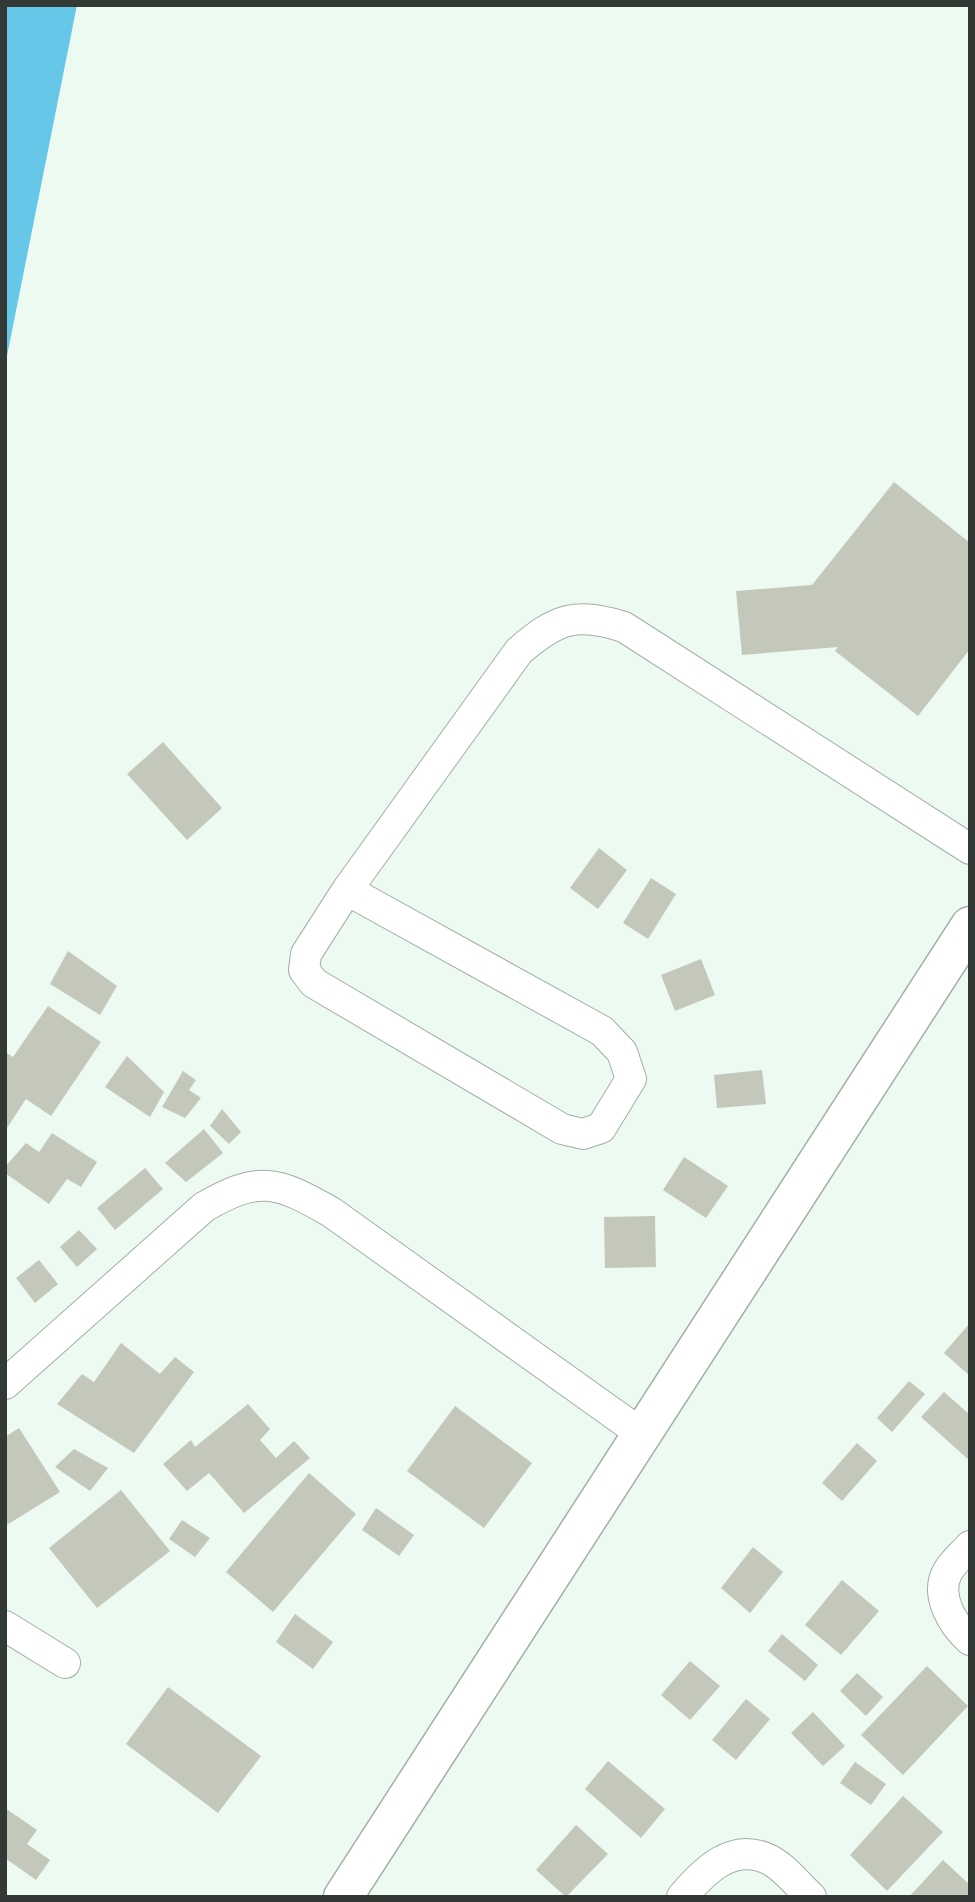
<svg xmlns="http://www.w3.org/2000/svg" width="975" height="1902" font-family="Jost,sans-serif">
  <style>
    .water { fill: #67c7e9 }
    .building { fill: #c3c8bb }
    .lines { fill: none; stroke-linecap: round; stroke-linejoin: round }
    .minor-casing { stroke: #a1afa6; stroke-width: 32 }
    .tertiary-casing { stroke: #a1afa6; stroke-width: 41 }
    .minor { stroke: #fff; stroke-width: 30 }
    .tertiary { stroke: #fff; stroke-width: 38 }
  </style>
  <rect width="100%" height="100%" fill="#ecfaf1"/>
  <path class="water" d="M 5,5 L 77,5 L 5,366 Z"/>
  <g class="building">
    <path d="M 894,482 L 970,543 L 970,649 L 918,716 L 835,651 L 838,647 L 742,655 L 736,591 L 812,585 Z"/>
    <path d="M 163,742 L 222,808 L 187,840 L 127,774 Z"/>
    <path d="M 599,848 L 627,870 L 598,909 L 570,888 Z"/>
    <path d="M 651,878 L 676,894 L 648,939 L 623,923 Z"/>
    <path d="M 68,951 L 117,986 L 100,1015 L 50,984 Z"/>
    <path d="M 701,959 L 715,995 L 675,1011 L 661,975 Z"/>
    <path d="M 48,1006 L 101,1042 L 51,1116 L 26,1099 L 5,1131 L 5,1052 L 13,1057 Z"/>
    <path d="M 127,1056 L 164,1092 L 150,1117 L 105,1087 Z"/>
    <path d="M 762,1070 L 766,1104 L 717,1108 L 714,1075 Z"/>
    <path d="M 183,1071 L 196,1080 L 189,1090 L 201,1098 L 185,1118 L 162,1107 Z"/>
    <path d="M 222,1109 L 241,1132 L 229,1144 L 210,1126 Z"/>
    <path d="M 204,1129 L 223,1153 L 186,1182 L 165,1163 Z"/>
    <path d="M 52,1133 L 97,1162 L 81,1187 L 67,1179 L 49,1204 L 5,1173 L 5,1167 L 26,1143 L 39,1152 Z"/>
    <path d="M 684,1157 L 728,1186 L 706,1218 L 663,1190 Z"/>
    <path d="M 145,1168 L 163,1189 L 115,1230 L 97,1208 Z"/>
    <path d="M 655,1216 L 656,1267 L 605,1268 L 604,1217 Z"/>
    <path d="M 79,1230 L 97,1249 L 77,1267 L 60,1247 Z"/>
    <path d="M 39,1260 L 58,1284 L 35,1303 L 16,1278 Z"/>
    <path d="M 970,1323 L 970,1376 L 944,1353 Z"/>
    <path d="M 121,1343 L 160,1374 L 175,1357 L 194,1372 L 134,1453 L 57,1404 L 82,1374 L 94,1382 Z"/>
    <path d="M 909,1381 L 925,1394 L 892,1432 L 877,1418 Z"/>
    <path d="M 944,1392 L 970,1415 L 970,1461 L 921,1417 Z"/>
    <path d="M 248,1404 L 270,1429 L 260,1440 L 276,1458 L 294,1441 L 310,1458 L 244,1513 L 209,1473 L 187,1491 L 163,1464 L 191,1440 L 195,1447 Z"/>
    <path d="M 455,1406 L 532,1463 L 484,1528 L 407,1471 Z"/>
    <path d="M 19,1428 L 60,1492 L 5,1526 L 5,1437 Z"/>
    <path d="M 857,1443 L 877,1461 L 842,1501 L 822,1483 Z"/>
    <path d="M 74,1449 L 108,1468 L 90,1491 L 55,1467 Z"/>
    <path d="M 309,1473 L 356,1514 L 273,1612 L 226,1572 Z"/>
    <path d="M 121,1490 L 170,1551 L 97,1608 L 49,1548 Z"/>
    <path d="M 376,1508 L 414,1535 L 399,1556 L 362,1530 Z"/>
    <path d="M 182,1520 L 210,1538 L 195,1557 L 169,1539 Z"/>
    <path d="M 753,1547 L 783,1572 L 750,1613 L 721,1588 Z"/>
    <path d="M 842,1580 L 879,1611 L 841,1655 L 805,1625 Z"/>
    <path d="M 295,1614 L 333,1642 L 313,1669 L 276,1642 Z"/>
    <path d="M 782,1634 L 818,1665 L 805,1681 L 768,1651 Z"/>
    <path d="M 690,1661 L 720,1686 L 690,1720 L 661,1695 Z"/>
    <path d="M 927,1666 L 968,1706 L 903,1775 L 861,1735 Z"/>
    <path d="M 857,1673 L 883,1697 L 866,1716 L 840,1691 Z"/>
    <path d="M 168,1687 L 261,1756 L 218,1813 L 126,1744 Z"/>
    <path d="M 746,1699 L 770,1719 L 736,1760 L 712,1740 Z"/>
    <path d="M 813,1712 L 845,1746 L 823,1766 L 791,1733 Z"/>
    <path d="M 608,1761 L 665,1809 L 641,1838 L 585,1789 Z"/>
    <path d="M 855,1762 L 886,1784 L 871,1805 L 840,1783 Z"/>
    <path d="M 903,1796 L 943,1832 L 887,1891 L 850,1855 Z"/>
    <path d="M 5,1808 L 37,1830 L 27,1844 L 50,1860 L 36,1880 L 5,1858 Z"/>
    <path d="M 576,1825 L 608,1854 L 566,1897 L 536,1870 Z"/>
    <path d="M 943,1860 L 970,1885 L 968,1897 L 909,1897 Z"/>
  </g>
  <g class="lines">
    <defs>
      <g id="minor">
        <path d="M 347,890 L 602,1031 L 622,1052 L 631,1079 L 601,1128 L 583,1134 L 562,1129 L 314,983 L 304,970 L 306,954 L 347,890 L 519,651 C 556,619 576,611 624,627 L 970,849"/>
        <path d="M 5,1384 L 204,1207 C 259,1175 277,1181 331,1212 L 642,1434"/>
        <path d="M 970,1546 C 963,1554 953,1562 948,1571 C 934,1595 953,1625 970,1640"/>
        <path d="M 5,1626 L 65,1663"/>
        <path d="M 682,1897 C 704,1871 733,1841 770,1860 C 785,1868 799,1886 811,1897"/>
      </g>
      <path id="tertiary" d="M 343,1897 L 970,926"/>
    </defs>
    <use href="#minor" class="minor-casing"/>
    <use href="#tertiary" class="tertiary-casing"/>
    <use href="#minor" class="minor"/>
    <use href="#tertiary" class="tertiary"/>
  </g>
  <rect width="975" height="1902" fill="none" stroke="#333935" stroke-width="14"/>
</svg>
